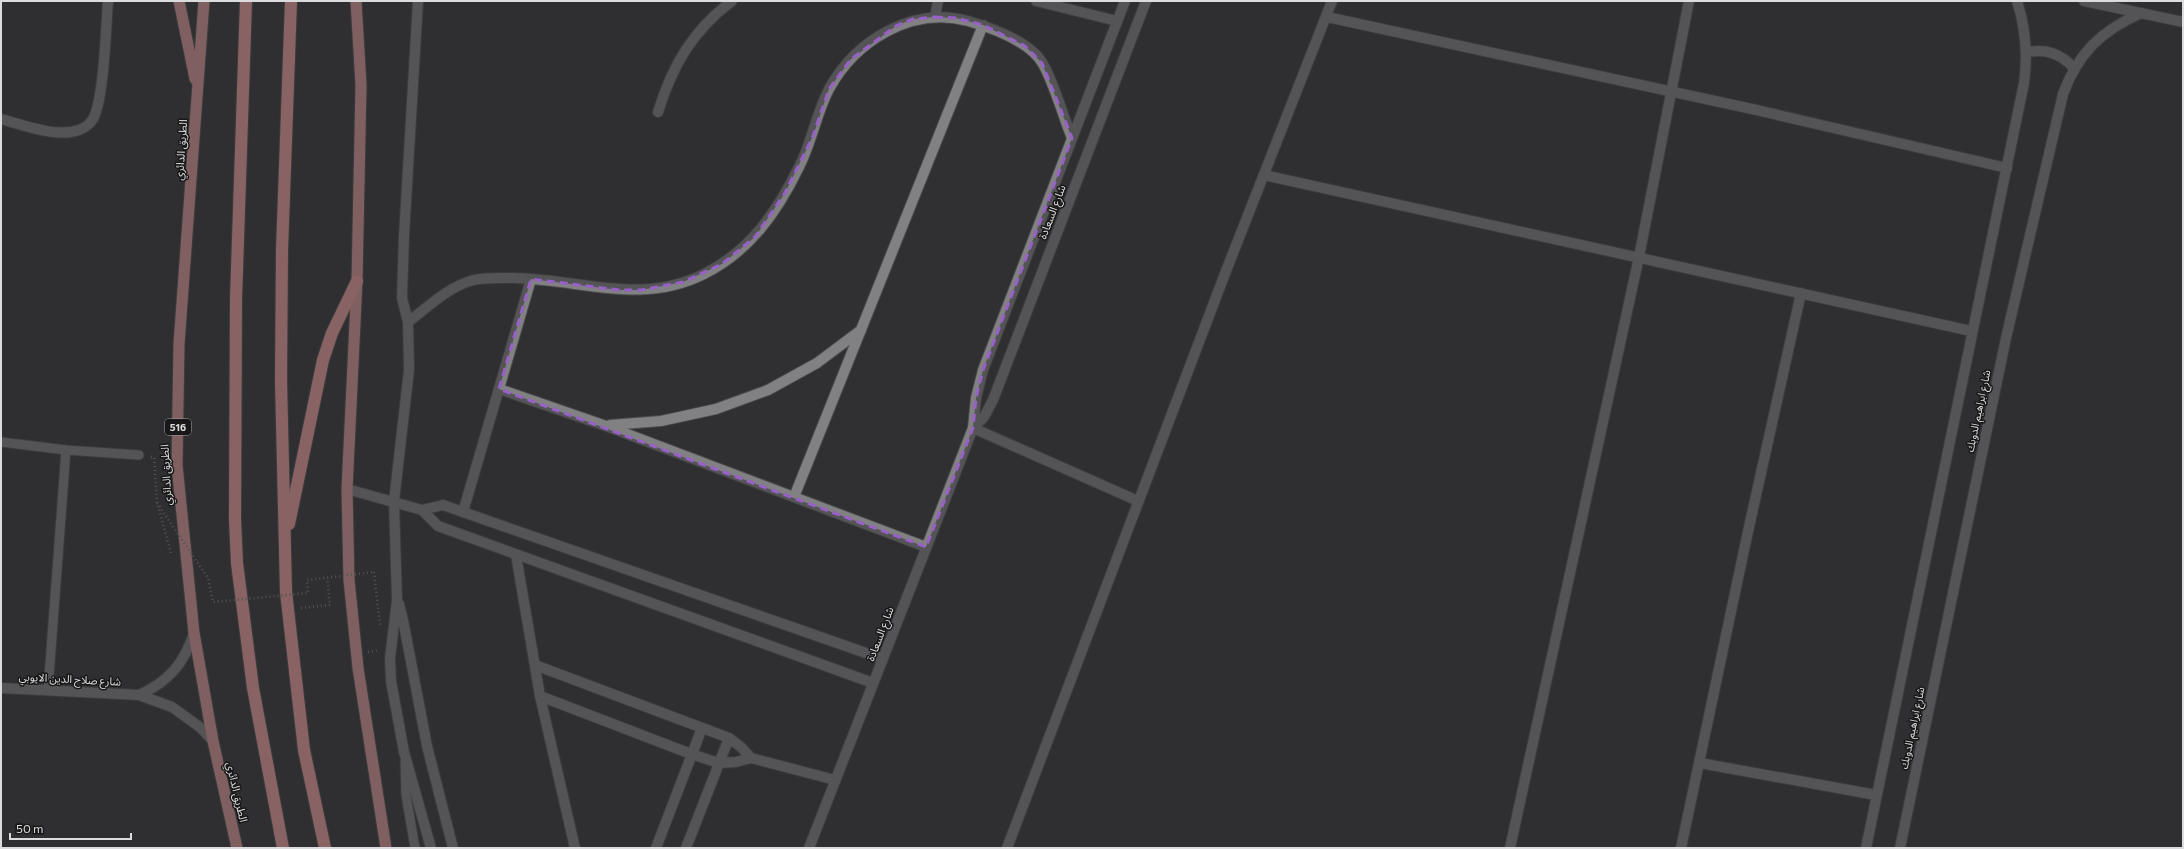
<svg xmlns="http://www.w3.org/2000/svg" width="2184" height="849" font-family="Commissioner,'Noto Sans Arabic',sans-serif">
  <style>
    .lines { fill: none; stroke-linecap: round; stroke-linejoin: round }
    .service-casing { stroke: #4b4b4d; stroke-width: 11 }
    .minor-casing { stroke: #4b4b4d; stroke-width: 12 }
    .tertiary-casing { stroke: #4b4b4d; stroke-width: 12 }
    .trunk-casing { stroke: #4b4b4d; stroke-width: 13 }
    .motorway-casing { stroke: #4b4b4d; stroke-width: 14 }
    .path { stroke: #7c7b7e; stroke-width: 2.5; stroke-dasharray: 1 3; stroke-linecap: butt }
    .service { stroke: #818083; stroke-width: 9 }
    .minor { stroke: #818083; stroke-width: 10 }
    .tertiary { stroke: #818083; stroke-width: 10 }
    .trunk { stroke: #e09a9a; stroke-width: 11 }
    .motorway { stroke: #f7a19f; stroke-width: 12 }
    .path-bridge { stroke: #7c7b7e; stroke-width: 2.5; stroke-dasharray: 1 3; stroke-linecap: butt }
    .marked { fill: none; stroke: #9860c8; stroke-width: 3; stroke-dasharray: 8 5; stroke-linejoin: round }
    .labels { text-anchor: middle; stroke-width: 3; stroke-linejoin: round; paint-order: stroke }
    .shield { fill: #181819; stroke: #a1a0a2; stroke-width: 1 }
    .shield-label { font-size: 10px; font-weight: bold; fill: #dcdbdd }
    .street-label { font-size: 11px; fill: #dcdbdd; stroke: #181819 }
  </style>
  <rect width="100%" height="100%" fill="#302f32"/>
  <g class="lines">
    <defs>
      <g id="service">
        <path d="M 1,442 L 66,450 L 139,455"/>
        <path d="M 48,690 L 66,450"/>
        <path d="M 405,762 L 406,795 L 415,848"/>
      </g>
      <g id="minor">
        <path d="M 418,1 L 404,236 L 402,298 L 408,322 L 409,370 L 394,501 L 397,600 L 390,658 L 391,681 L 404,752 L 431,848"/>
        <path d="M 1036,1 L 1117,21"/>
        <path d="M 935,17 L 938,1"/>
        <path d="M 1327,17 L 1752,109 L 2007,168"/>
        <path d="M 658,112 C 672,66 693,30 732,1"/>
        <path d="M 1,119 C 23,125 57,138 79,130 C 84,128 90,124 93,119 C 104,99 106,27 108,1"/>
        <path d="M 1264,175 L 1971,331"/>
        <path d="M 408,322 C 428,307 449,286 474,280 C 487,277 501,278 514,278 C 581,279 640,306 704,274 C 750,251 777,212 799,167 C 812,142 816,114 829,89 C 856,40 912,6 968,21 C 992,28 1030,41 1043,64 C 1054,83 1063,116 1072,138"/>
        <path d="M 499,389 L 606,426 L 926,547"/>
        <path d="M 610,425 L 661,421 L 716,409 L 768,390 L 817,363 L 861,330"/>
        <path d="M 973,428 L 1138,501"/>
        <path d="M 347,489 L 422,510 L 438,526 L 873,683"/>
        <path d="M 794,497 L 983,25"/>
        <path d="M 422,510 L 443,505 L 883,659"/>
        <path d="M 463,512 L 531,279"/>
        <path d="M 516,555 L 540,696 L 575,848"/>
        <path d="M 399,604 L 404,625 L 427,746 L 453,848"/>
        <path d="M 535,665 L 729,738 L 741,747 L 751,758"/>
        <path d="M 540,696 L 691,754 L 719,763 L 736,762 L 751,758 L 835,780"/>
        <path d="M 1700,763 L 1876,795"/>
        <path d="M 656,848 L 702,728"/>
        <path d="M 686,848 L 729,738"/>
        <path d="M 1007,848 L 1226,271 L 1332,1"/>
        <path d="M 1510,848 L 1639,257 L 1689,1"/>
        <path d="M 1681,848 L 1747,536 L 1801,293"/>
      </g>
      <g id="tertiary">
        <path d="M 2084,1 L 2183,22"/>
        <path d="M 2027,52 C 2046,49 2060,53 2074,68"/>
        <path d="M 973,428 L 984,417 L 993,400 L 1146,1"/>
        <path d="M 1,688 L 139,695 L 172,707 L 201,728 L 213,741"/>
        <path d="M 139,695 C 168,682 184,664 194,633"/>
        <path d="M 809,848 L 973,428 L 976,398 L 983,370 L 1125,1"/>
        <path d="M 1866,848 L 2024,83 C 2028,54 2026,29 2017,1"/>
        <path d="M 1900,848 L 2006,338 L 2063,94 C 2078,53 2101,31 2141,13"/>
      </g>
      <g id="trunk">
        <path d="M 179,1 L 195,79"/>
        <path d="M 204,1 L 179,344 L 177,465 L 194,633 L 213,741 L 237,848"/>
        <path d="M 356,1 L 361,85 L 357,281 L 347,489 L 349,580 L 358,668 L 386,848"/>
      </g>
      <g id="motorway">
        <path d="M 246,1 L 236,299 L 235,519 L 237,563 L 253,688 L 283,848"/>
        <path d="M 291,1 L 282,250 L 281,380 L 286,592 L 304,750 L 325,848"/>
        <path d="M 289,524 L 323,360 L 332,333 L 357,281"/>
      </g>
    </defs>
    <use href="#service" class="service-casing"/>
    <use href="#minor" class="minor-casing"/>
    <use href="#tertiary" class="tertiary-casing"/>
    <use href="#trunk" class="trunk-casing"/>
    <use href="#motorway" class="motorway-casing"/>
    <g class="path">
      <path d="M 151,457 L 154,457 L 157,503 L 171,553"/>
      <path d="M 374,572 L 380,625"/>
      <path d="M 301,608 L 330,605 L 327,578"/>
      <path d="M 368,652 L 379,650"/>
    </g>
    <use href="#service" class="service"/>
    <use href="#minor" class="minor"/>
    <use href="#tertiary" class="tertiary"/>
    <use href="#trunk" class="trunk"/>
    <use href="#motorway" class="motorway"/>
    <path class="path-bridge" d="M 157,503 L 208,578 L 213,602 L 308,593 L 307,580 L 374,572"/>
  </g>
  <path d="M0 0H2184V849H0ZM 935,17 L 956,18 L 983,25 L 1025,46 L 1042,63 L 1072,138 L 983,370 L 976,398 L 973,428 L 926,547 L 499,389 L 531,279 L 619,290 L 641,290 L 683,282 L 722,264 L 755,237 L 785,193 L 813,136 L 829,89 L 851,59 L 896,26 L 913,19 Z" fill="#302f32" fill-opacity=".55" fill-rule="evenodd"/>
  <path class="marked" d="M 935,17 L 956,18 L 983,25 L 1025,46 L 1042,63 L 1072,138 L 983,370 L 976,398 L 973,428 L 926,547 L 499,389 L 531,279 L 619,290 L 641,290 L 683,282 L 722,264 L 755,237 L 785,193 L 813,136 L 829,89 L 851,59 L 896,26 L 913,19 Z"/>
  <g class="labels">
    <rect class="shield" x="165" y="419" width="26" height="16" rx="3"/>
    <g class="shield-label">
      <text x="178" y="431">516</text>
    </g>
    <g class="street-label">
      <text transform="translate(181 150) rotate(-86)" y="4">الطريق الدائري</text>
      <text transform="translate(1052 212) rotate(-69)" y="4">شارع السعادة</text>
      <text transform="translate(1978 411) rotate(-78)" y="4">شارع ابراهيم الدوبك</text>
      <text transform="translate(166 475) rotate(-93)" y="4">الطريق الدائري</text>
      <text transform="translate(880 634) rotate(-69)" y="4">شارع السعادة</text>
      <text transform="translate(70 679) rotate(3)" y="4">شارع صلاح الدين الايوبي</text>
      <text transform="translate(1912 728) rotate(-78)" y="4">شارع ابراهيم الدوبك</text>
      <text transform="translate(237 792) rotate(77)" y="4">الطريق الدائري</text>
    </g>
  </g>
  <rect width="2184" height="849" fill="none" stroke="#dcdbdd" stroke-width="4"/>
  <path d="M10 833v6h121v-6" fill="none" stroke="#dcdbdd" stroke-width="2"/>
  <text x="16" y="833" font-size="12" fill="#dcdbdd" stroke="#181819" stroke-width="3" paint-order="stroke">50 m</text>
</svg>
